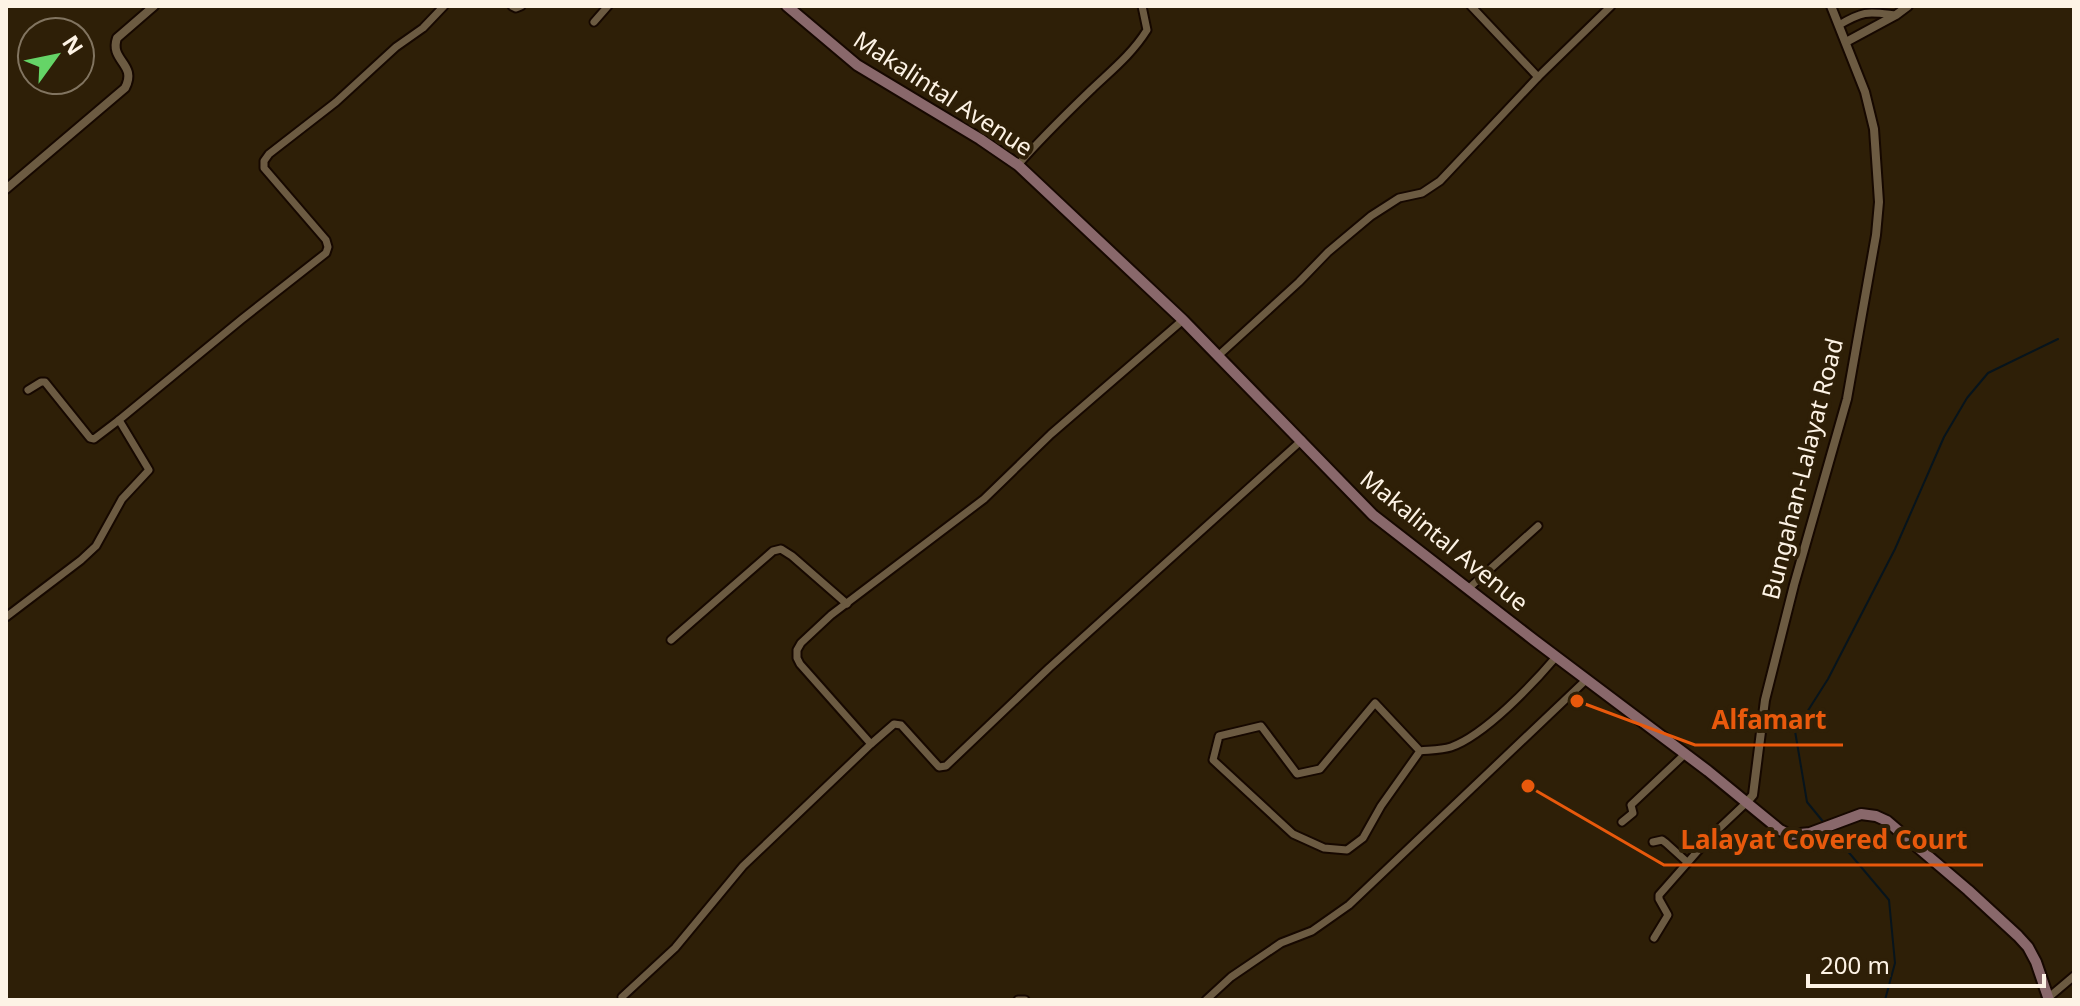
<svg xmlns="http://www.w3.org/2000/svg" width="2080" height="1006" font-family="'Noto Sans',sans-serif">
  <style>
    .lines { fill: none; stroke-linecap: round; stroke-linejoin: round }
    .stream { stroke: #07141c; stroke-width: 2 }
    .minor-casing { stroke: #160800; stroke-width: 11 }
    .tertiary-casing { stroke: #160800; stroke-width: 12 }
    .secondary-casing { stroke: #160800; stroke-width: 14 }
    .minor { stroke: #6c5b42; stroke-width: 7 }
    .tertiary { stroke: #6c5b42; stroke-width: 8 }
    .secondary { stroke: #89686b; stroke-width: 10 }
    .labels { text-anchor: middle; stroke-width: 8; stroke-linejoin: round; paint-order: stroke }
    .street-label { font-size: 24px; fill: #fdf3e5; stroke: #2e1f07 }
    .leader { fill: none; stroke: #e8590c; stroke-width: 3 }
    .callout-dot { fill: #e8590c; stroke: #2e1f07; stroke-width: 3 }
    .callout-label { font-size: 26px; text-anchor: middle; font-weight: bold; fill: #e8590c; stroke: #2e1f07; stroke-width: 8; stroke-linejoin: round; paint-order: stroke }
  </style>
  <rect width="100%" height="100%" fill="#2e1f07"/>
  <g class="lines">
    <g class="stream">
      <path d="M 1825,824 L 1807,802 L 1795,731 L 1828,679 L 1895,549 L 1944,437 L 1967,398 L 1988,373 L 2058,339"/>
      <path d="M 1829,829 L 1889,900 L 1895,963 L 1885,1000"/>
    </g>
    <defs>
      <g id="minor">
        <path d="M 512,6 L 516,8 L 521,6"/>
        <path d="M 1471,6 L 1538,77"/>
        <path d="M 594,22 L 608,6"/>
        <path d="M 1839,25 C 1865,10 1868,12 1896,15"/>
        <path d="M 1018,165 C 1041,138 1066,114 1092,89 C 1112,70 1132,54 1147,30 L 1142,6"/>
        <path d="M 1218,356 L 1299,282 L 1328,252 L 1371,216 L 1399,198 L 1422,193 L 1440,181 L 1538,77 L 1611,6"/>
        <path d="M 28,390 L 41,382 L 45,382 L 90,438 L 94,439 L 119,420"/>
        <path d="M 1468,589 L 1538,526"/>
        <path d="M 6,617 L 81,560 L 96,546 L 122,499 L 149,470 L 119,420 L 242,319 L 326,253 L 328,247 L 326,240 L 264,168 L 264,161 L 269,154 L 336,102 L 396,47 L 423,28 L 444,6"/>
        <path d="M 671,640 L 773,551 L 781,549 L 792,556 L 847,604"/>
        <path d="M 871,744 L 800,664 L 797,658 L 797,650 L 801,643 L 831,615 L 984,499 L 1051,434 L 1183,320"/>
        <path d="M 1420,751 L 1375,703 L 1320,769 L 1297,774 L 1261,726 L 1219,736 L 1213,760 L 1293,834 L 1324,848 L 1347,850 L 1363,838 L 1381,806 L 1420,751 C 1430,750 1442,750 1451,747 C 1485,735 1533,684 1556,657"/>
        <path d="M 1622,822 L 1633,813 L 1631,805 L 1685,754"/>
        <path d="M 1653,842 L 1662,840 L 1666,843 L 1687,862"/>
        <path d="M 1654,938 L 1668,915 L 1659,899 L 1659,895 L 1711,836 L 1747,802"/>
        <path d="M 622,997 L 675,948 L 743,866 L 871,744 L 894,724 L 901,725 L 939,767 L 946,766 L 1049,668 L 1302,440"/>
        <path d="M 2048,998 L 2074,976"/>
        <path d="M 1018,1000 L 1025,1000"/>
        <path d="M 1206,1000 L 1231,977 L 1281,943 L 1312,931 L 1349,905 L 1587,679"/>
      </g>
      <g id="tertiary">
        <path d="M 1846,42 L 1896,15 L 1908,6"/>
        <path d="M 6,189 L 125,88 C 138,64 109,61 117,38 L 154,6"/>
        <path d="M 1747,802 L 1753,795 L 1765,700 L 1794,585 L 1847,399 L 1876,235 L 1879,202 L 1874,129 L 1865,92 L 1831,6"/>
      </g>
      <path id="secondary" d="M 787,6 L 857,65 L 980,139 L 1018,165 L 1183,320 L 1373,515 L 1534,640 L 1708,771 L 1780,830 L 1790,835 L 1810,833 L 1861,814 L 1876,816 L 1887,821 L 1968,890 L 2018,936 L 2028,947 L 2036,962 L 2049,1000"/>
    </defs>
    <use href="#minor" class="minor-casing"/>
    <use href="#tertiary" class="tertiary-casing"/>
    <use href="#secondary" class="secondary-casing"/>
    <use href="#minor" class="minor"/>
    <use href="#tertiary" class="tertiary"/>
    <use href="#secondary" class="secondary"/>
  </g>
  <g class="labels">
    <g class="street-label">
      <text transform="translate(943 94) rotate(33)" y="8">Makalintal Avenue</text>
      <text transform="translate(1803 469) rotate(-76)" y="8">Bungahan-Lalayat Road</text>
      <text transform="translate(1444 541) rotate(39)" y="8">Makalintal Avenue</text>
    </g>
  </g>
  <path class="leader" d="M1577 701L1695 745H1843M1528 786L1664 865H1983"/>
  <g class="callout-dot">
    <circle cx="1577" cy="701" r="8"/>
    <circle cx="1528" cy="786" r="8"/>
  </g>
  <g class="callout-label">
    <text x="1769" y="729">Alfamart</text>
    <text x="1824" y="849">Lalayat Covered Court</text>
  </g>
  <rect width="2080" height="1006" fill="none" stroke="#fdf3e5" stroke-width="16"/>
  <g transform="translate(56 56) rotate(57)"><circle r="38" fill="#2e1f07" stroke="#817460" stroke-width="2"/>
  <path d="M0-6L14 30L0 20L-14 30Z" fill="#65d467"/>
  <text y="-12" font-size="22" font-weight="bold" text-anchor="middle" fill="#fdf3e5">N</text>
  </g>
  <path d="M1808 974v12h236v-12" fill="none" stroke="#fdf3e5" stroke-width="4"/>
  <text x="1820" y="974" font-size="24" fill="#fdf3e5" stroke="#2e1f07" stroke-width="6" paint-order="stroke">200 m</text>
</svg>
